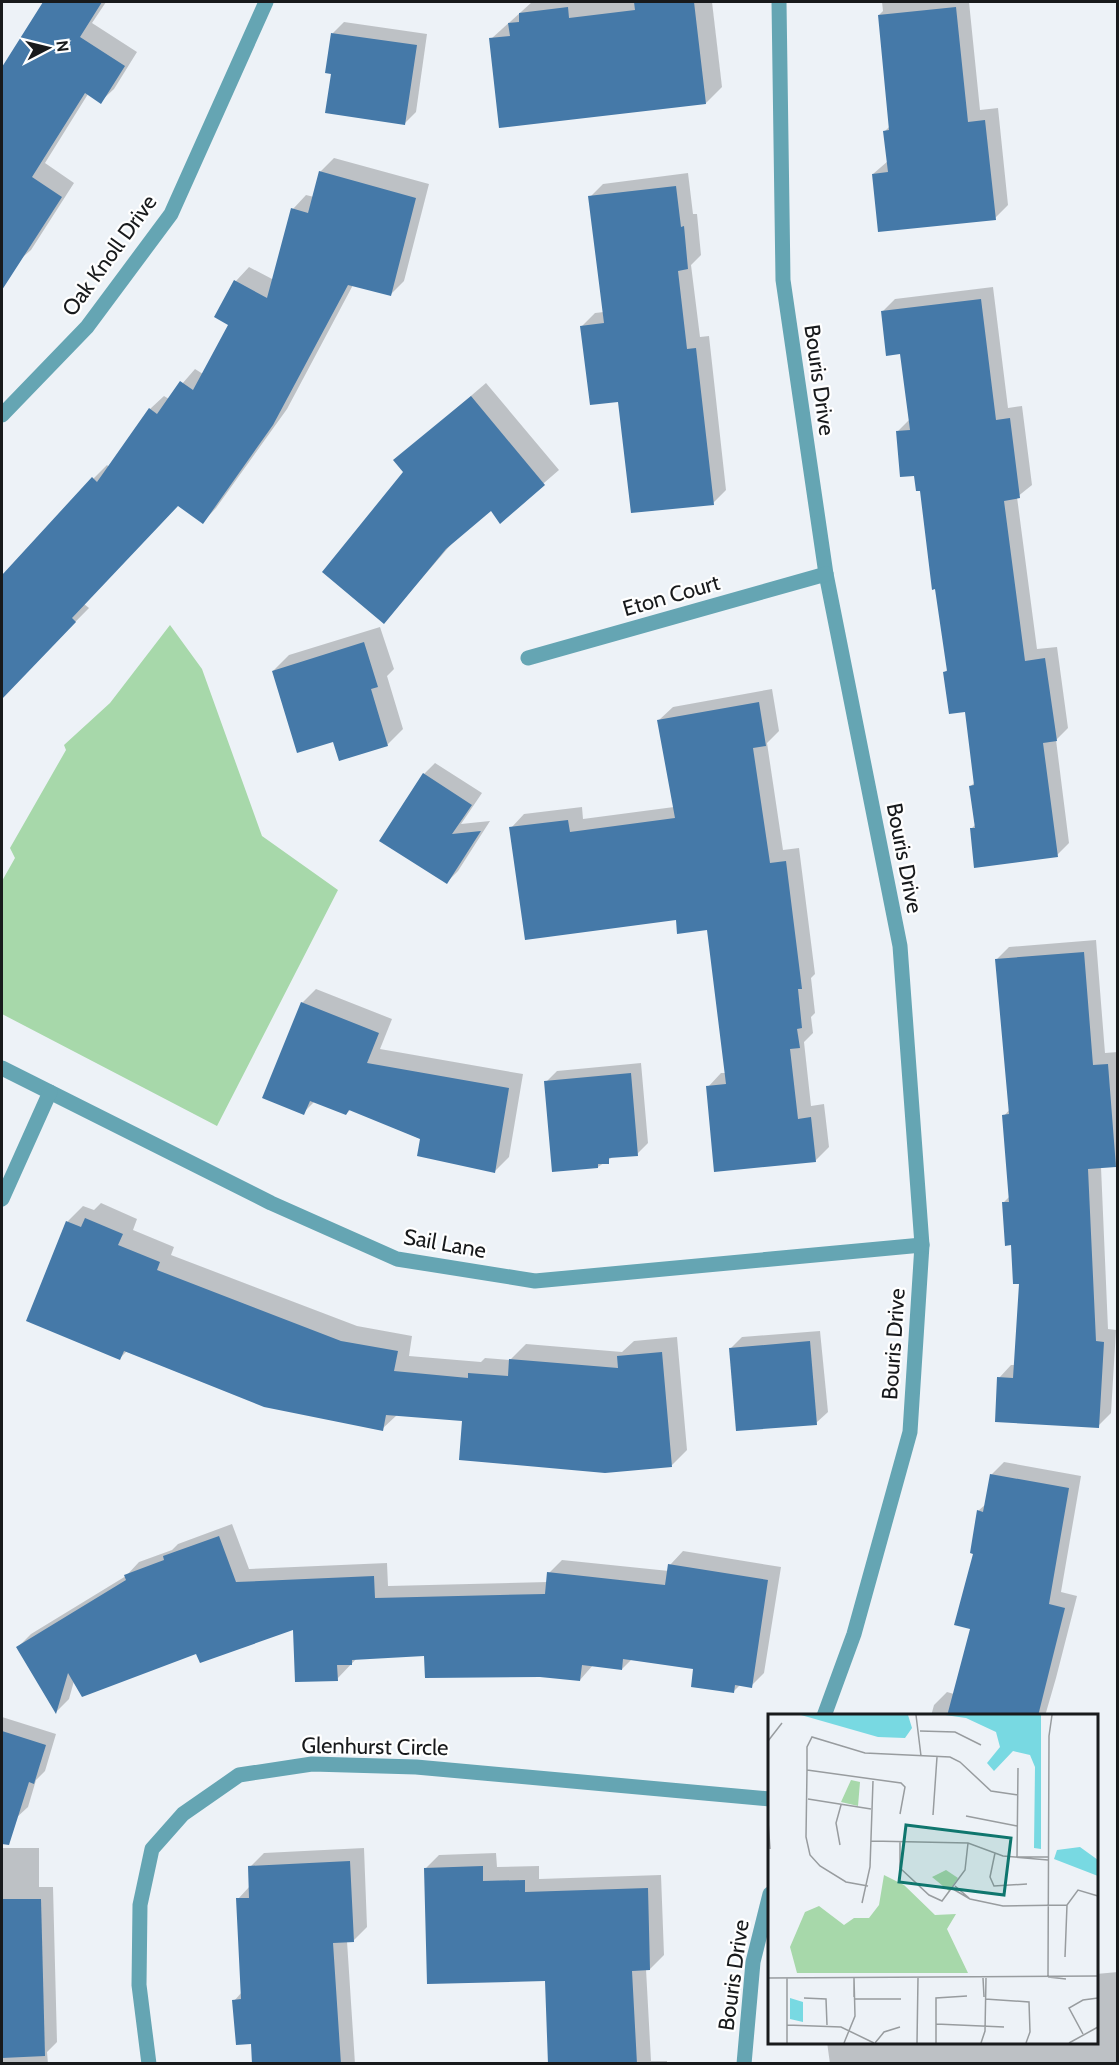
<svg xmlns="http://www.w3.org/2000/svg" width="1119" height="2065" font-family="Cabin,sans-serif">
  <style>
    .green { fill: #a7d8aa }
    .shadow { fill: #0003 }
    .building { fill: #4579a8 }
    .lines { fill: none; stroke-linecap: round; stroke-linejoin: round }
    .minor { stroke: #65a5b3; stroke-width: 15 }
    .labels { text-anchor: middle; stroke-width: 4.5; stroke-linejoin: round; paint-order: stroke }
    .street-label { font-size: 22px; fill: #181a1c; stroke: #fff }
    .inset-road { fill: none; stroke: #989c9f; stroke-width: 1.5 }
    .view { fill: #0f766e; fill-opacity: 0.15; stroke: #0f766e; stroke-width: 3 }
    .inset-edge { fill: none; stroke: #181a1c; stroke-width: 3 }
  </style>
  <rect width="100%" height="100%" fill="#edf2f7"/>
  <path class="green" d="M 170,625 L 202,669 L 262,836 L 338,890 L 217,1126 L 2,1014 L 2,881 L 15,858 L 10,848 L 66,750 L 64,745 L 110,703 Z"/>
  <g class="shadow">
    <path d="M 45,2 L 106,2 L 92,23 L 137,52 L 114,89 L 100,102 L 88,94 L 45,163 L 74,183 L 31,250 L 17,262 L 2,286 L 2,140 L 20,112 L 2,100 L 2,69 Z"/>
    <path d="M 532,2 L 712,2 L 722,87 L 706,103 L 491,39 Z"/>
    <path d="M 882,2 L 969,2 L 980,110 L 998,108 L 1008,205 L 995,218 L 873,174 L 888,161 L 885,131 L 890,126 L 879,15 L 883,11 Z"/>
    <path d="M 344,22 L 427,34 L 416,112 L 404,124 L 333,73 L 333,33 Z"/>
    <path d="M 334,158 L 429,184 L 404,281 L 390,295 L 353,285 L 287,409 L 216,508 L 203,522 L 178,504 L 84,604 L 89,608 L 15,683 L 6,674 L 2,681 L 2,577 L 93,479 L 107,465 L 109,467 L 150,409 L 164,396 L 169,399 L 195,369 L 203,374 L 230,324 L 216,317 L 236,281 L 249,267 L 274,280 L 293,209 L 306,195 L 314,197 L 320,172 Z"/>
    <path d="M 688,173 L 693,214 L 697,214 L 701,255 L 691,265 L 700,337 L 709,336 L 726,490 L 713,503 L 619,400 L 582,326 L 595,313 L 604,312 L 590,197 L 603,184 Z"/>
    <path d="M 993,287 L 1008,408 L 1022,406 L 1032,485 L 1017,497 L 1037,649 L 1057,647 L 1068,728 L 1056,740 L 1069,843 L 1057,855 L 971,829 L 976,824 L 970,787 L 975,782 L 966,711 L 945,672 L 948,669 L 921,489 L 897,432 L 910,419 L 902,352 L 882,312 L 895,299 Z"/>
    <path d="M 486,383 L 559,470 L 500,521 L 491,509 L 454,541 L 384,622 L 405,472 L 395,461 Z"/>
    <path d="M 380,627 L 394,669 L 387,676 L 403,729 L 387,745 L 334,740 L 273,671 L 289,655 Z"/>
    <path d="M 772,689 L 779,731 L 767,743 L 783,850 L 799,848 L 815,974 L 811,978 L 815,1013 L 811,1017 L 813,1033 L 804,1042 L 811,1106 L 824,1104 L 829,1147 L 815,1161 L 708,1087 L 721,1073 L 726,1073 L 708,929 L 677,918 L 511,828 L 524,814 L 582,807 L 583,819 L 674,807 L 659,720 L 673,707 Z"/>
    <path d="M 435,763 L 482,793 L 461,824 L 490,821 L 458,871 L 447,882 L 424,774 Z"/>
    <path d="M 1096,940 L 1105,1053 L 1118,1052 L 1118,1164 L 1101,1167 L 1108,1329 L 1116,1330 L 1111,1413 L 1098,1426 L 999,1378 L 1011,1365 L 1015,1365 L 1020,1282 L 1004,1202 L 1010,1196 L 1004,1116 L 1010,1109 L 997,959 L 1009,947 Z"/>
    <path d="M 316,989 L 392,1019 L 380,1049 L 523,1074 L 509,1157 L 495,1171 L 351,1109 L 346,1114 L 315,1101 L 303,1113 L 302,1003 Z"/>
    <path d="M 641,1063 L 648,1143 L 637,1154 L 614,1156 L 598,1167 L 546,1082 L 557,1071 Z"/>
    <path d="M 101,1203 L 137,1219 L 133,1230 L 174,1247 L 171,1255 L 357,1326 L 412,1336 L 409,1356 L 481,1362 L 485,1358 L 510,1360 L 526,1344 L 622,1352 L 634,1341 L 677,1337 L 687,1450 L 672,1465 L 464,1420 L 397,1415 L 382,1429 L 127,1351 L 120,1358 L 28,1320 L 68,1221 L 83,1206 L 94,1210 Z"/>
    <path d="M 820,1331 L 828,1412 L 816,1423 L 731,1348 L 742,1337 Z"/>
    <path d="M 1004,1462 L 1081,1476 L 1061,1592 L 1077,1596 L 1056,1678 L 1045,1716 L 931,1716 L 934,1705 L 947,1692 L 954,1694 L 972,1628 L 978,1511 L 986,1504 L 991,1475 Z"/>
    <path d="M 232,1524 L 249,1569 L 387,1563 L 388,1586 L 548,1582 L 549,1573 L 562,1560 L 669,1571 L 670,1565 L 683,1551 L 781,1567 L 764,1673 L 751,1686 L 741,1684 L 733,1692 L 695,1668 L 632,1659 L 622,1669 L 593,1665 L 580,1680 L 426,1654 L 357,1658 L 337,1679 L 294,1628 L 74,1681 L 69,1699 L 56,1712 L 18,1647 L 31,1634 L 126,1576 L 139,1562 L 172,1550 L 178,1544 Z"/>
    <path d="M 2,1717 L 56,1734 L 45,1771 L 36,1780 L 28,1807 L 16,1818 L 2,1813 Z"/>
    <path d="M 2,1848 L 39,1848 L 39,1887 L 53,1887 L 57,2042 L 47,2052 L 48,2064 L 2,2064 Z"/>
    <path d="M 364,1848 L 367,1927 L 353,1941 L 347,1941 L 355,2064 L 254,2064 L 253,2042 L 234,2001 L 242,1992 L 238,1899 L 250,1886 L 250,1867 L 264,1853 Z"/>
    <path d="M 496,1853 L 497,1867 L 539,1866 L 539,1879 L 661,1875 L 664,1955 L 650,1969 L 646,1969 L 651,2061 L 667,2061 L 667,2064 L 550,2064 L 546,1979 L 425,1869 L 439,1855 Z"/>
    <path d="M 1118,1972 L 1118,2064 L 830,2064 L 827,2042 L 1096,2042 L 1096,1974 Z"/>
  </g>
  <g class="building">
    <path d="M 43,2 L 102,2 L 80,37 L 125,66 L 101,104 L 85,93 L 32,177 L 62,197 L 2,290 L 2,67 Z"/>
    <path d="M 634,2 L 694,2 L 706,104 L 499,128 L 489,38 L 510,36 L 508,23 L 519,22 L 519,13 L 568,7 L 569,18 L 635,10 Z"/>
    <path d="M 956,7 L 968,122 L 985,120 L 996,220 L 878,232 L 872,174 L 888,172 L 883,131 L 889,130 L 878,15 Z"/>
    <path d="M 331,33 L 417,45 L 405,125 L 325,113 L 331,74 L 325,73 Z"/>
    <path d="M 319,171 L 416,198 L 391,296 L 348,285 L 273,425 L 203,524 L 178,506 L 72,618 L 76,622 L 2,699 L 2,575 L 92,477 L 97,482 L 149,408 L 157,414 L 180,381 L 193,390 L 228,325 L 214,317 L 234,280 L 267,298 L 291,208 L 308,213 Z"/>
    <path d="M 676,186 L 681,227 L 684,226 L 688,269 L 678,271 L 687,349 L 696,348 L 714,505 L 631,513 L 618,402 L 590,405 L 580,326 L 604,323 L 588,196 Z"/>
    <path d="M 981,299 L 996,420 L 1010,418 L 1020,498 L 1004,501 L 1025,661 L 1045,658 L 1057,741 L 1043,743 L 1058,857 L 974,868 L 970,828 L 975,828 L 969,786 L 974,785 L 965,712 L 949,714 L 943,672 L 947,671 L 935,589 L 932,590 L 920,491 L 916,491 L 914,476 L 900,477 L 896,431 L 910,430 L 900,354 L 886,356 L 881,311 Z"/>
    <path d="M 471,396 L 545,485 L 500,524 L 491,511 L 446,549 L 384,624 L 322,572 L 403,472 L 393,460 Z"/>
    <path d="M 364,642 L 378,687 L 371,689 L 388,746 L 339,761 L 333,742 L 297,753 L 272,671 Z"/>
    <path d="M 759,702 L 766,746 L 753,748 L 770,863 L 786,861 L 802,989 L 798,989 L 802,1028 L 797,1029 L 800,1048 L 790,1049 L 798,1119 L 811,1117 L 816,1162 L 714,1172 L 706,1086 L 726,1084 L 707,930 L 677,934 L 676,920 L 525,940 L 509,827 L 568,820 L 570,832 L 675,818 L 657,720 Z"/>
    <path d="M 423,773 L 472,805 L 452,834 L 481,831 L 447,884 L 379,841 Z"/>
    <path d="M 1084,952 L 1093,1065 L 1108,1064 L 1116,1167 L 1088,1169 L 1096,1341 L 1104,1342 L 1099,1428 L 995,1422 L 997,1377 L 1013,1378 L 1019,1284 L 1013,1284 L 1011,1245 L 1005,1246 L 1002,1202 L 1009,1202 L 1002,1115 L 1009,1114 L 995,959 Z"/>
    <path d="M 301,1002 L 379,1033 L 367,1063 L 509,1088 L 495,1173 L 417,1156 L 420,1139 L 349,1110 L 346,1115 L 310,1101 L 304,1115 L 262,1098 Z"/>
    <path d="M 631,1073 L 638,1156 L 609,1158 L 609,1164 L 598,1164 L 598,1168 L 552,1172 L 544,1081 Z"/>
    <path d="M 85,1218 L 123,1234 L 118,1245 L 160,1262 L 157,1270 L 341,1341 L 398,1351 L 394,1371 L 468,1378 L 468,1373 L 508,1376 L 509,1359 L 618,1368 L 617,1356 L 662,1352 L 672,1467 L 605,1473 L 459,1460 L 462,1421 L 386,1415 L 383,1431 L 264,1407 L 124,1351 L 120,1360 L 26,1321 L 66,1221 L 81,1227 Z"/>
    <path d="M 810,1341 L 817,1425 L 736,1431 L 729,1348 Z"/>
    <path d="M 990,1474 L 1069,1488 L 1049,1604 L 1065,1608 L 1038,1716 L 947,1716 L 970,1629 L 954,1625 L 973,1554 L 970,1553 L 977,1510 L 983,1512 Z"/>
    <path d="M 219,1536 L 236,1582 L 374,1576 L 375,1598 L 545,1594 L 547,1572 L 665,1585 L 668,1564 L 768,1580 L 752,1688 L 735,1685 L 734,1693 L 691,1687 L 693,1669 L 623,1659 L 622,1670 L 582,1665 L 580,1681 L 540,1677 L 425,1678 L 424,1656 L 352,1660 L 352,1665 L 337,1665 L 338,1681 L 295,1682 L 293,1630 L 200,1663 L 196,1654 L 82,1697 L 68,1673 L 56,1714 L 16,1647 L 126,1580 L 124,1575 L 164,1560 L 163,1556 Z"/>
    <path d="M 2,1731 L 46,1745 L 34,1784 L 29,1782 L 9,1845 L 2,1844 Z"/>
    <path d="M 350,1861 L 354,1942 L 333,1943 L 341,2064 L 252,2064 L 251,2044 L 236,2045 L 232,2000 L 241,1999 L 236,1898 L 249,1898 L 248,1866 Z"/>
    <path d="M 483,1866 L 483,1881 L 525,1880 L 525,1892 L 648,1888 L 650,1970 L 632,1971 L 637,2064 L 548,2064 L 545,1981 L 427,1984 L 424,1868 Z"/>
    <path d="M 2,1899 L 41,1899 L 45,2056 L 2,2058 Z"/>
  </g>
  <g class="lines">
    <g class="minor">
      <path d="M 779,2 L 783,280 L 826,574 L 900,946 L 922,1245 L 910,1432 L 854,1634 L 824,1716"/>
      <path d="M 2,415 L 87,327 L 171,214 L 266,2"/>
      <path d="M 528,658 L 826,574"/>
      <path d="M 2,1068 L 271,1203 L 397,1259 L 535,1281 L 922,1245"/>
      <path d="M 2,1199 L 50,1092"/>
      <path d="M 149,2064 L 139,1985 L 140,1905 L 152,1849 L 183,1814 L 239,1775 L 312,1764 L 416,1767 L 770,1799"/>
      <path d="M 744,2064 L 753,1962 L 770,1894"/>
    </g>
  </g>
  <g class="labels">
    <g class="street-label">
      <text transform="translate(109 255) rotate(-54)" y="8">Oak Knoll Drive</text>
      <text transform="translate(820 380) rotate(82)" y="8">Bouris Drive</text>
      <text transform="translate(671 595) rotate(-16)" y="8">Eton Court</text>
      <text transform="translate(905 858) rotate(79)" y="8">Bouris Drive</text>
      <text transform="translate(445 1243) rotate(10)" y="8">Sail Lane</text>
      <text transform="translate(893 1344) rotate(-86)" y="8">Bouris Drive</text>
      <text transform="translate(375 1746) rotate(1)" y="8">Glenhurst Circle</text>
      <text transform="translate(733 1975) rotate(-82)" y="8">Bouris Drive</text>
    </g>
  </g>
  <g transform="translate(768 1714)">
    <rect width="330" height="330" fill="#edf2f7"/>
    <path d="M 83,66 L 92,68 L 90,92 L 73,88 ZM 178,156 L 190,164 L 181,177 L 164,163 ZM 116,161 L 136,171 L 167,201 L 188,200 L 179,215 L 200,259 L 29,259 L 22,233 L 37,198 L 51,192 L 76,211 L 86,204 L 101,204 L 111,191 Z" fill="#a7d8aa"/>
    <path d="M 33,1 L 140,1 L 144,14 L 137,24 L 110,23 ZM 177,1 L 273,1 L 273,135 L 266,134 L 267,53 L 262,41 L 245,37 L 226,57 L 219,49 L 232,33 L 228,18 L 198,4 ZM 312,133 L 330,146 L 330,162 L 286,145 L 289,136 ZM 22,284 L 35,288 L 35,308 L 22,305 Z" fill="#78d9e2"/>
    <path class="inset-road" d="M 148,1 L 153,42M 152,17 L 187,18 L 213,31M 0,27 L 14,9M 39,56 L 133,69 L 137,73 L 132,100M 40,85 L 103,95M 165,101 L 169,43M 198,102 L 249,112M 0,107 L 2,135M 103,127 L 200,129 L 235,142 L 280,146M 132,128 L 132,154 L 161,181 L 174,187 L 197,156 L 200,129M 72,131 L 68,109 L 73,91M 227,139 L 222,163 L 226,172 L 259,170M 250,143 L 280,143M 249,144 L 250,54M 100,172 L 78,168 L 52,152 L 42,141 L 38,123 L 39,56 L 39,33 L 44,23 L 97,39 L 182,43 L 192,48 L 223,77 L 250,81M 187,172 L 201,184M 185,175 L 202,185 L 235,192 L 299,191M 94,189 L 102,153 L 105,67M 297,243 L 299,191 L 310,176 L 330,182M 280,262 L 281,22 L 284,1M 280,263 L 298,265M 0,264 L 330,262M 86,264 L 86,283M 215,264 L 216,283M 36,284 L 58,285 L 59,311M 86,285 L 133,285M 217,285 L 261,288 L 262,318 L 258,329M 0,287 L 0,315M 168,310 L 236,313M 19,311 L 73,313 L 106,329M 315,320 L 301,294 L 315,286 L 330,284M 19,329 L 19,264M 76,329 L 87,302 L 86,264M 107,329 L 116,318 L 132,313M 149,329 L 150,264M 168,329 L 168,284 L 199,282M 213,329 L 217,317 L 218,264M 301,329 L 330,313"/>
    <path class="view" d="M 138,111 L 243,124 L 236,181 L 131,168 Z"/>
    <rect width="330" height="330" class="inset-edge"/>
  </g>
  <rect width="1119" height="2065" fill="none" stroke="#181a1c" stroke-width="6"/>
  <g transform="translate(48 48) rotate(83)" stroke="#ffffff" stroke-width="4.5" paint-order="stroke">
  <path d="M0-4.5L10 22L0 15L-10 22Z" fill="#181a1c"/>
  <text y="-9" font-size="16" font-weight="bold" text-anchor="middle" fill="#181a1c">N</text>
  </g>
</svg>
